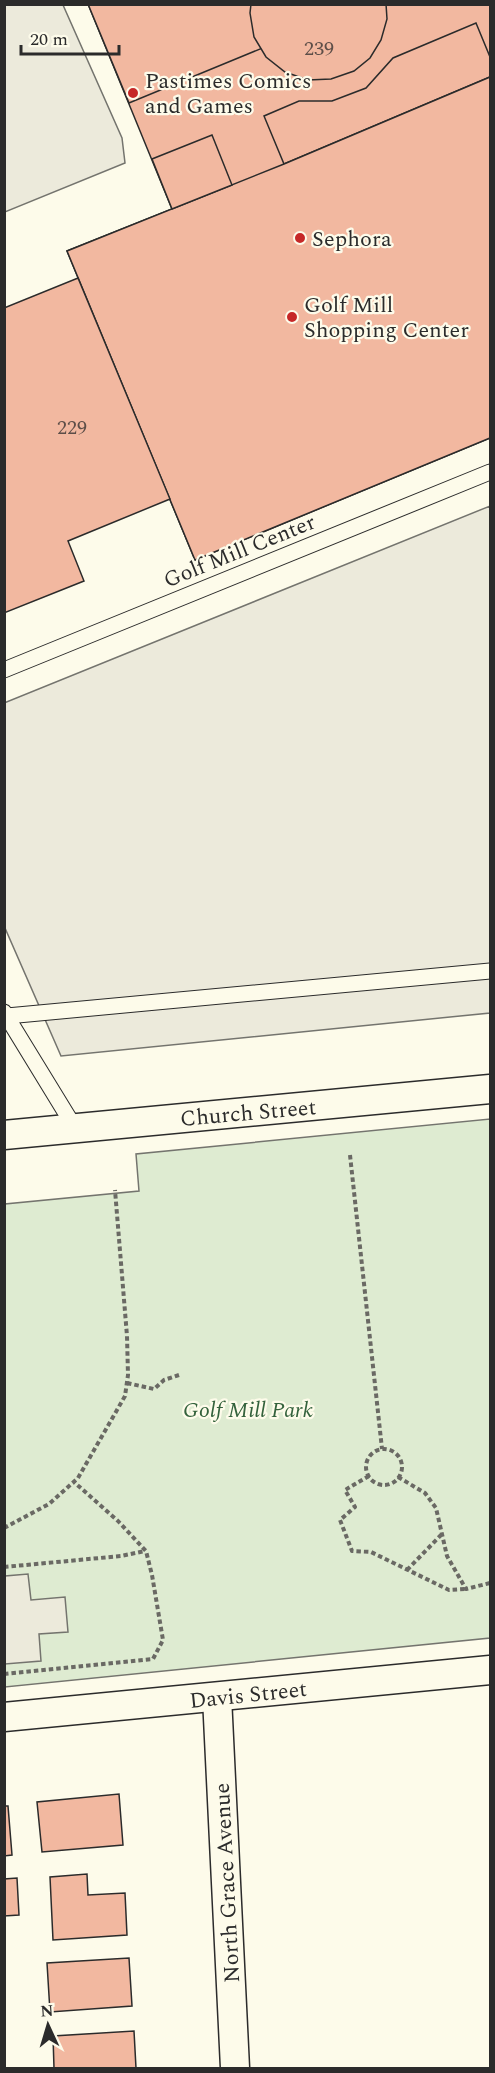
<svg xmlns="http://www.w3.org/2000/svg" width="495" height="2073" font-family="Spectral,serif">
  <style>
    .green { fill: #deebd1; stroke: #74746e; stroke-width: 1.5 }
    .parking { fill: #eceadb; stroke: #74746e; stroke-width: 1.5 }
    .building { fill: #f2b8a0; stroke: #2b2b2b; stroke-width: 1.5 }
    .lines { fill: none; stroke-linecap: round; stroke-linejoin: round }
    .lane-casing { stroke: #2b2b2b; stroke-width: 17 }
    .street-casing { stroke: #2b2b2b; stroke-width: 31 }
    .path { stroke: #6a6964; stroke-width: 4; stroke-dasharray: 4.5 3; stroke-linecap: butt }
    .lane { stroke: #fdfbea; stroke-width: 15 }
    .street { stroke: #fdfbea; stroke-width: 28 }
    .poi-dot { fill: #c62828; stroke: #fdfbea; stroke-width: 2 }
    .labels { text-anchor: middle; stroke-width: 4.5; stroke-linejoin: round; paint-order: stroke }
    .number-label { font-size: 20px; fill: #5d4e48 }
    .poi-label { font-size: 22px; fill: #2b2b2b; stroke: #fdfbea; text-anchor: start }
    .street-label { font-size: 22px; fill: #2b2b2b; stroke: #fdfbea }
    .park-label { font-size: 22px; font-style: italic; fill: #34623c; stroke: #fdfbea }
  </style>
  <rect width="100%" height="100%" fill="#fdfbea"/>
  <path class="green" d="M 490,1119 L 490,1638 L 5,1687 L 5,1204 L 139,1191 L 136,1154 Z"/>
  <g class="parking">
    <path d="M 5,4 L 63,5 L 122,138 L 125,163 L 5,212 Z"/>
    <path d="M 490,506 L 490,1013 L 61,1056 L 5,928 L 4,703 Z"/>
    <path d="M 28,1574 L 31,1600 L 65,1597 L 68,1632 L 39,1634 L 41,1661 L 5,1664 L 5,1576 Z"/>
  </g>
  <g class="building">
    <path d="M 88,4 L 490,4 L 490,438 L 195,560 L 67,251 L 172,209 Z"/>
    <path d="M 88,4 L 369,4 L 129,103 Z"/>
    <path d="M 251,4 L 386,4 L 387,19 L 381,40 L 370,58 L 354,71 L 331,79 L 308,80 L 285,72 L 266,57 L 254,37 L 250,13 Z"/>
    <path d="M 476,23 L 490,57 L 490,77 L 284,164 L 264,116 L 299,101 L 332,101 L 366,88 L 393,58 Z"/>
    <path d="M 490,77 L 490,438 L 195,560 L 67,251 L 284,164 Z"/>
    <path d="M 212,135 L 232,185 L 172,209 L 152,159 Z"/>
    <path d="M 78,278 L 170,499 L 68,541 L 84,581 L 4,613 L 4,308 Z"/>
    <path d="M 119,1794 L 123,1845 L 42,1852 L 37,1802 Z"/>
    <path d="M 4,1806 L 8,1806 L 12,1855 L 4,1856 Z"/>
    <path d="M 87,1874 L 88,1895 L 125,1893 L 127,1935 L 53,1940 L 50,1877 Z"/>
    <path d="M 17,1878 L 19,1915 L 4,1916 L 4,1879 Z"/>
    <path d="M 129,1958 L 132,2006 L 50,2012 L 47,1963 Z"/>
    <path d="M 134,2031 L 136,2068 L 54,2068 L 53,2036 Z"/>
  </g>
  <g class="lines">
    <defs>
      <g id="lane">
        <path d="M 4,670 L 490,472"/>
        <path d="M 4,1012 L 75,1128"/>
        <path d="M 7,1016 L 490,971"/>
      </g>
      <g id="street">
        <path d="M 4,1135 L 490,1089"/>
        <path d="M 217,1697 L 235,2068"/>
        <path d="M 4,1717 L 490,1670"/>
      </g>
    </defs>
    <use href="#lane" class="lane-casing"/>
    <use href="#street" class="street-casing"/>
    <g class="path">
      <path d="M 350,1155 L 382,1449"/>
      <path d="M 127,1383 L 154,1389 L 164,1380 L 179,1375"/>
      <circle cx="384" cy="1467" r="18"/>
      <path d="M 369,1476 L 345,1490 L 355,1507 L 340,1520 L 352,1551 L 371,1552 L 449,1590 L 466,1589"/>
      <path d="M 398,1477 L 425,1493 L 436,1508 L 447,1556 L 466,1589 L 490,1583"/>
      <path d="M 4,1528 L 49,1504 L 78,1478 L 125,1396 L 128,1375 L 127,1336 L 115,1190"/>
      <path d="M 4,1567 L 121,1556 L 145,1551"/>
      <path d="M 407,1570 L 441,1535"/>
      <path d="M 4,1674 L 153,1659 L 163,1640 L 152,1575 L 146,1551 L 118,1521 L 74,1482"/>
    </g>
    <use href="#lane" class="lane"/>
    <use href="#street" class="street"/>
  </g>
  <g class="poi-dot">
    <circle cx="133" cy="93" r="6"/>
    <circle cx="300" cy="238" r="6"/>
    <circle cx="292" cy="317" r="6"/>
  </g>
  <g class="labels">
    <g class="number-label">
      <text x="319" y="55">239</text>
      <text x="72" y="434">229</text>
    </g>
    <g class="poi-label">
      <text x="145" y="88">Pastimes Comics<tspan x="145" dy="25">and Games</tspan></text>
      <text x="312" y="246">Sephora</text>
      <text x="304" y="312">Golf Mill<tspan x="304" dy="25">Shopping Center</tspan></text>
    </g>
    <g class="street-label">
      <text transform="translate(239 550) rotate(-22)" y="8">Golf Mill Center</text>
      <text transform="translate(248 1112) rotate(-5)" y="8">Church Street</text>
      <text transform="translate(248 1694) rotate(-6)" y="8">Davis Street</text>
      <text transform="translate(226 1883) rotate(-93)" y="8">North Grace Avenue</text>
    </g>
    <g class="park-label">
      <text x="248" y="1417">Golf Mill Park</text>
    </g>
  </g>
  <rect width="495" height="2073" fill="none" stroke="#2b2b2b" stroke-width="12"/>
  <g transform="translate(48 2025) rotate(356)" stroke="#fdfbea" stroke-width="4.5" paint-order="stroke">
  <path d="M0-4.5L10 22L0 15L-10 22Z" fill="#2b2b2b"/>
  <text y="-9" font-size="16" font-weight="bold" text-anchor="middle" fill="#2b2b2b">N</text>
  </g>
  <path d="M21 45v9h98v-9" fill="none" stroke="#2b2b2b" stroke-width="3"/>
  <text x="30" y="45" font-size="18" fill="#2b2b2b" stroke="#fdfbea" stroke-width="4.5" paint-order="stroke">20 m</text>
</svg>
